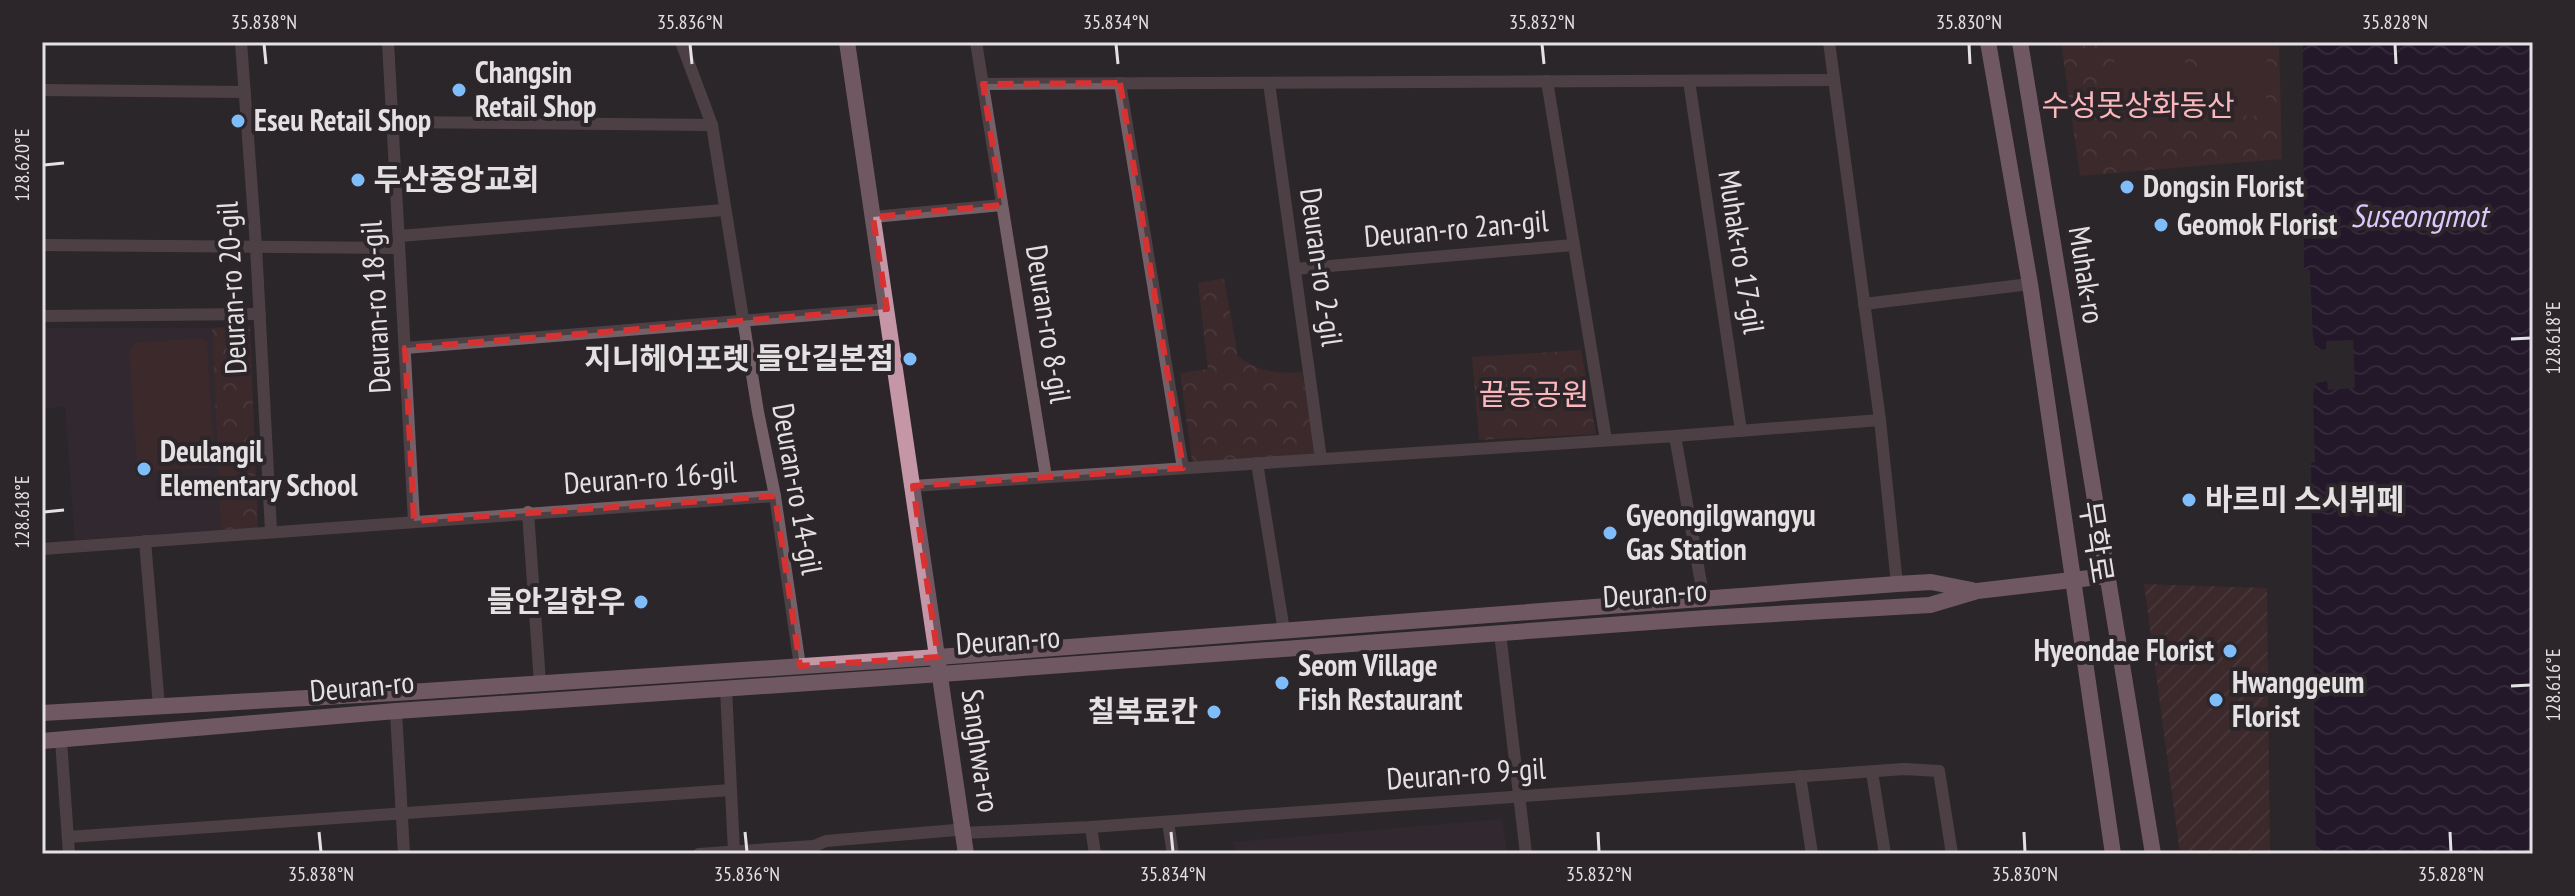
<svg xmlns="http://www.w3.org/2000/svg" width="2575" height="896" font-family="'PT Sans Narrow','Noto Sans KR',sans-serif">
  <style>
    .built { fill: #382e36 }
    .forest { fill: url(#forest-crowns) }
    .garden { fill: url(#garden-furrows) }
    .pitch { fill: #4f2d30 }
    .water { fill: url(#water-waves) }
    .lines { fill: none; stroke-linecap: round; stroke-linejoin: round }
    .minor { stroke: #766067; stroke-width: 12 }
    .major { stroke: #c496a6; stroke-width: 16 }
    .marked { fill: none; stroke: #d73131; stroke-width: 6; stroke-dasharray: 16 10; stroke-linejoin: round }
    .ticks { fill: none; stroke: #e4e1e3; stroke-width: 3 }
    .poi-dot { fill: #7ebdf9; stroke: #2c262a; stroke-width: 3 }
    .labels { text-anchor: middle; stroke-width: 8; stroke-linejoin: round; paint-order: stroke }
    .poi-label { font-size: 30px; font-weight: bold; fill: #e4e1e3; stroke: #2c262a; text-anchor: start }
    .park-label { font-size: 30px; fill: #fcb7bc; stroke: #2c262a }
    .street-label { font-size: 30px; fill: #e4e1e3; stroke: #2c262a }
    .water-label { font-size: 32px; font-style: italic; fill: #ddc7ff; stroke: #2c262a }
    .neatline { fill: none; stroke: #e4e1e3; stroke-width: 3 }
    .ticks-label { font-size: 20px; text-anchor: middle; fill: #e4e1e3 }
  </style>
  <defs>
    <pattern id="forest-crowns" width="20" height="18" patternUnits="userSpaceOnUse" patternTransform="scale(2)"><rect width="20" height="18" fill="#4f2d30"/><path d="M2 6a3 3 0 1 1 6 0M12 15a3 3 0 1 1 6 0" fill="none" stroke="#684b4e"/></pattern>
    <pattern id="garden-furrows" width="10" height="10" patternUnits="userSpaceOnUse" patternTransform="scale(2)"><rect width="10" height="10" fill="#4f2d30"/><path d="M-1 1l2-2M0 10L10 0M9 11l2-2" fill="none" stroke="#684b4e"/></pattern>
    <pattern id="water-waves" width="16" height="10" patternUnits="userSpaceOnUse" patternTransform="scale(2)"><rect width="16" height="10" fill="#19082b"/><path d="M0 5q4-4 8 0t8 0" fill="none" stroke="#3a2c4a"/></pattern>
  </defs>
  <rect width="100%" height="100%" fill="#2c262a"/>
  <g class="built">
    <path d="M 42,328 L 212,328 L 221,530 L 75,540 L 65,407 L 42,408 Z"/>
    <path d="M 1502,819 L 1507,854 L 1235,854 L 1233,842 Z"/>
  </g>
  <g class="forest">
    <path d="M 2061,42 L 2279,42 L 2282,159 L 2080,176 Z"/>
    <path d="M 1224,278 L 1238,356 C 1258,372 1278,374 1302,372 L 1316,455 L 1192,462 L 1180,373 L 1208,369 L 1198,283 Z"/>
    <path d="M 250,326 L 258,528 L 221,530 L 212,328 Z"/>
    <path d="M 1581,350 L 1596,434 L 1479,440 L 1472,357 Z"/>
  </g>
  <path class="garden" d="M 2144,584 L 2267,588 L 2270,854 L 2180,854 Z"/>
  <g class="pitch">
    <path d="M 2114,42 L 2185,42 L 2186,120 L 2115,121 Z"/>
    <path d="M 2199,42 L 2266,42 L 2267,71 L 2232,72 L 2234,115 L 2199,116 L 2198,74 L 2229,72 L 2199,72 Z"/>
    <path d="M 2235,73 L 2266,73 L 2266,115 L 2235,116 Z"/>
    <path d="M 201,338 L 207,343 L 214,458 L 206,468 L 146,472 L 137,464 L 129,352 L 134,343 Z"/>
  </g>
  <path class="water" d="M 2303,42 L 2533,42 L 2533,854 L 2316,854 L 2311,463 L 2315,462 L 2313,395 L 2316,383 L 2327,381 L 2328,390 L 2355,388 L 2353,340 L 2326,341 L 2326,349 L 2316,350 L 2313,336 L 2310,270 L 2304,269 Z"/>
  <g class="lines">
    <g class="minor">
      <path d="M 241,42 L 256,246 L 271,531"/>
      <path d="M 388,42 L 414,521"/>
      <path d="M 681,42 L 712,125 L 758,412 L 775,496 L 800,666"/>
      <path d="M 976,42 L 1046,477"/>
      <path d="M 1829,42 L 1880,420 L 1897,584"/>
      <path d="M 1547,81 L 1606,440"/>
      <path d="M 1689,81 L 1741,431"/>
      <path d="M 1120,83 L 1183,468"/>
      <path d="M 1269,83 L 1321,459"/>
      <path d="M 983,84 L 1834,80"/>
      <path d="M 42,90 L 245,92"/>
      <path d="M 392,122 L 712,125"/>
      <path d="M 873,217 L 1002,205"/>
      <path d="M 399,236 L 724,210"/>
      <path d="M 42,245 L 399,248"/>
      <path d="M 1295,269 L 1573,245"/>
      <path d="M 1864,304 L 2030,284"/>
      <path d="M 42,316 L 260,314"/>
      <path d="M 405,348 L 887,309"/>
      <path d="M 1675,436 L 1880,420"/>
      <path d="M 1257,463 L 1284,631"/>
      <path d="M 913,486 L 1675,436 L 1704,600"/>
      <path d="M 528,512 L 540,683"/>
      <path d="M 145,541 L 159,706"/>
      <path d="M 42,549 L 775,496"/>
      <path d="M 1500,633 L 1526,854"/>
      <path d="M 726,689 L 734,851"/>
      <path d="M 396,711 L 404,854"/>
      <path d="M 61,740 L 69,854"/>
      <path d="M 1872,772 L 1885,854"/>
      <path d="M 1800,776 L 1812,854"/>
      <path d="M 1168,822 L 1173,854"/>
      <path d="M 1091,827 L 1095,854"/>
      <path d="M 68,837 L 731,790"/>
      <path d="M 814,846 L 826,841 L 956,830 L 963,833 L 1091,827 L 1904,769 L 1939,771 L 1952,854"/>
      <path d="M 699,854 L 814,846 L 814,851"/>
    </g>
    <g class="major">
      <path d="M 847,42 L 966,854"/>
      <path d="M 1988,42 L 2030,284 L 2113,854"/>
      <path d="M 2020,42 L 2153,854"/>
      <path d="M 42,713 L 395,693 L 938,657 L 1897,584 L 1931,582 L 1972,590"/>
      <path d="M 42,741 L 396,711 L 941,674 L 1706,618 L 1930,605 L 1977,591 L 2107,576"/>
    </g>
  </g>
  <path d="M0 0H2575V896H0ZM 1120,83 L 1183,468 L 913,486 L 938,657 L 800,666 L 775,496 L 414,521 L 405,348 L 887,309 L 873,217 L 1002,205 L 983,84 Z" fill="#2c262a" fill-opacity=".55" fill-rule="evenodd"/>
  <path class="marked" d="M 1120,83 L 1183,468 L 913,486 L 938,657 L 800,666 L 775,496 L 414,521 L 405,348 L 887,309 L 873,217 L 1002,205 L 983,84 Z"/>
  <path class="ticks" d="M 264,44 L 266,64M 690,44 L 692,64M 1116,44 L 1118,64M 1542,44 L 1544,64M 1969,44 L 1970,64M 2395,44 L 2396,64M 44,165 L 64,163M 2511,339 L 2531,338M 44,512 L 64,510M 2511,686 L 2531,685M 319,832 L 321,852M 745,832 L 747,852M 1171,832 L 1173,852M 1598,832 L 1599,852M 2024,832 L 2025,852M 2450,832 L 2451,852"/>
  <g class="poi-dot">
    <circle cx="459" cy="90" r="8"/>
    <circle cx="238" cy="121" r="8"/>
    <circle cx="358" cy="180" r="8"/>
    <circle cx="2127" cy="187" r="8"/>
    <circle cx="2161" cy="225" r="8"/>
    <circle cx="910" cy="359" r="8"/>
    <circle cx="144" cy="469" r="8"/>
    <circle cx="2189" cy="500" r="8"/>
    <circle cx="1610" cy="533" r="8"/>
    <circle cx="641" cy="602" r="8"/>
    <circle cx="2230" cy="651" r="8"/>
    <circle cx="1282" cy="683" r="8"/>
    <circle cx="2216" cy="700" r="8"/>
    <circle cx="1214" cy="712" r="8"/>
  </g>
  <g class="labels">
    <g class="poi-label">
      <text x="475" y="83">Changsin<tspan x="475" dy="34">Retail Shop</tspan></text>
      <text x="254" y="131">Eseu Retail Shop</text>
      <text x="374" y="190">두산중앙교회</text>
      <text x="2143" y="197">Dongsin Florist</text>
      <text x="2177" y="235">Geomok Florist</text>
      <text x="894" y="369" text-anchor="end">지니헤어포렛 들안길본점</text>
      <text x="160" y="462">Deulangil<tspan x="160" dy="34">Elementary School</tspan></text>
      <text x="2205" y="510">바르미 스시뷔페</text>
      <text x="1626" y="526">Gyeongilgwangyu<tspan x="1626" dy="34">Gas Station</tspan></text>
      <text x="625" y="612" text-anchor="end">들안길한우</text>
      <text x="2214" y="661" text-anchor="end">Hyeondae Florist</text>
      <text x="1298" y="676">Seom Village<tspan x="1298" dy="34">Fish Restaurant</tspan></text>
      <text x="2232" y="693">Hwanggeum<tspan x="2232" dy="34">Florist</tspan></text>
      <text x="1198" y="722" text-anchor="end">칠복료칸</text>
    </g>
    <g class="park-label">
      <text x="2138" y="116">수성못상화동산</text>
      <text x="1534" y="405">끝동공원</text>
    </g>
    <g class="street-label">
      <text transform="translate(1456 229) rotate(-5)" y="10">Deuran-ro 2an-gil</text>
      <text transform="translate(1741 252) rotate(81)" y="10">Muhak-ro 17-gil</text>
      <text transform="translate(1321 267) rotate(82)" y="10">Deuran-ro 2-gil</text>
      <text transform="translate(2086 275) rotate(81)" y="10">Muhak-ro</text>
      <text transform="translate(232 288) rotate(-93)" y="10">Deuran-ro 20-gil</text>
      <text transform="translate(376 307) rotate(-93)" y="10">Deuran-ro 18-gil</text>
      <text transform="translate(1048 324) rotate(81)" y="10">Deuran-ro 8-gil</text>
      <text transform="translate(650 478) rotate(-4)" y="10">Deuran-ro 16-gil</text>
      <text transform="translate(797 489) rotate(80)" y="10">Deuran-ro 14-gil</text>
      <text transform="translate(2096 542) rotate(81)" y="10">무학로</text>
      <text transform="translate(1655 594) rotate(-4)" y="10">Deuran-ro</text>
      <text transform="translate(1008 641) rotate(-4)" y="10">Deuran-ro</text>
      <text transform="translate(362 687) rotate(-5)" y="10">Deuran-ro</text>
      <text transform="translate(980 751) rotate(82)" y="10">Sanghwa-ro</text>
      <text transform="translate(1466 774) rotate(-4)" y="10">Deuran-ro 9-gil</text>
    </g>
    <g class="water-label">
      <text x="2419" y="227">Suseongmot</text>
    </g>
  </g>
  <rect width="2575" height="896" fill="none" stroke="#2c262a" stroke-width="88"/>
  <rect x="44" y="44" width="2487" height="808" class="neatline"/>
  <g class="ticks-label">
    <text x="264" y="29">35.838°N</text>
    <text x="690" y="29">35.836°N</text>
    <text x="1116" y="29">35.834°N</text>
    <text x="1542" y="29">35.832°N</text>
    <text x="1969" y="29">35.830°N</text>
    <text x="2395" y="29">35.828°N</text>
    <text transform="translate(22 165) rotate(-90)" y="7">128.620°E</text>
    <text transform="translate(2553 338) rotate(-90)" y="7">128.618°E</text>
    <text transform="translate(22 512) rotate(-90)" y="7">128.618°E</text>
    <text transform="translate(2553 685) rotate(-90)" y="7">128.616°E</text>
    <text x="321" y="881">35.838°N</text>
    <text x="747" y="881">35.836°N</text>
    <text x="1173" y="881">35.834°N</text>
    <text x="1599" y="881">35.832°N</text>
    <text x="2025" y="881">35.830°N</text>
    <text x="2451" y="881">35.828°N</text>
  </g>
</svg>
